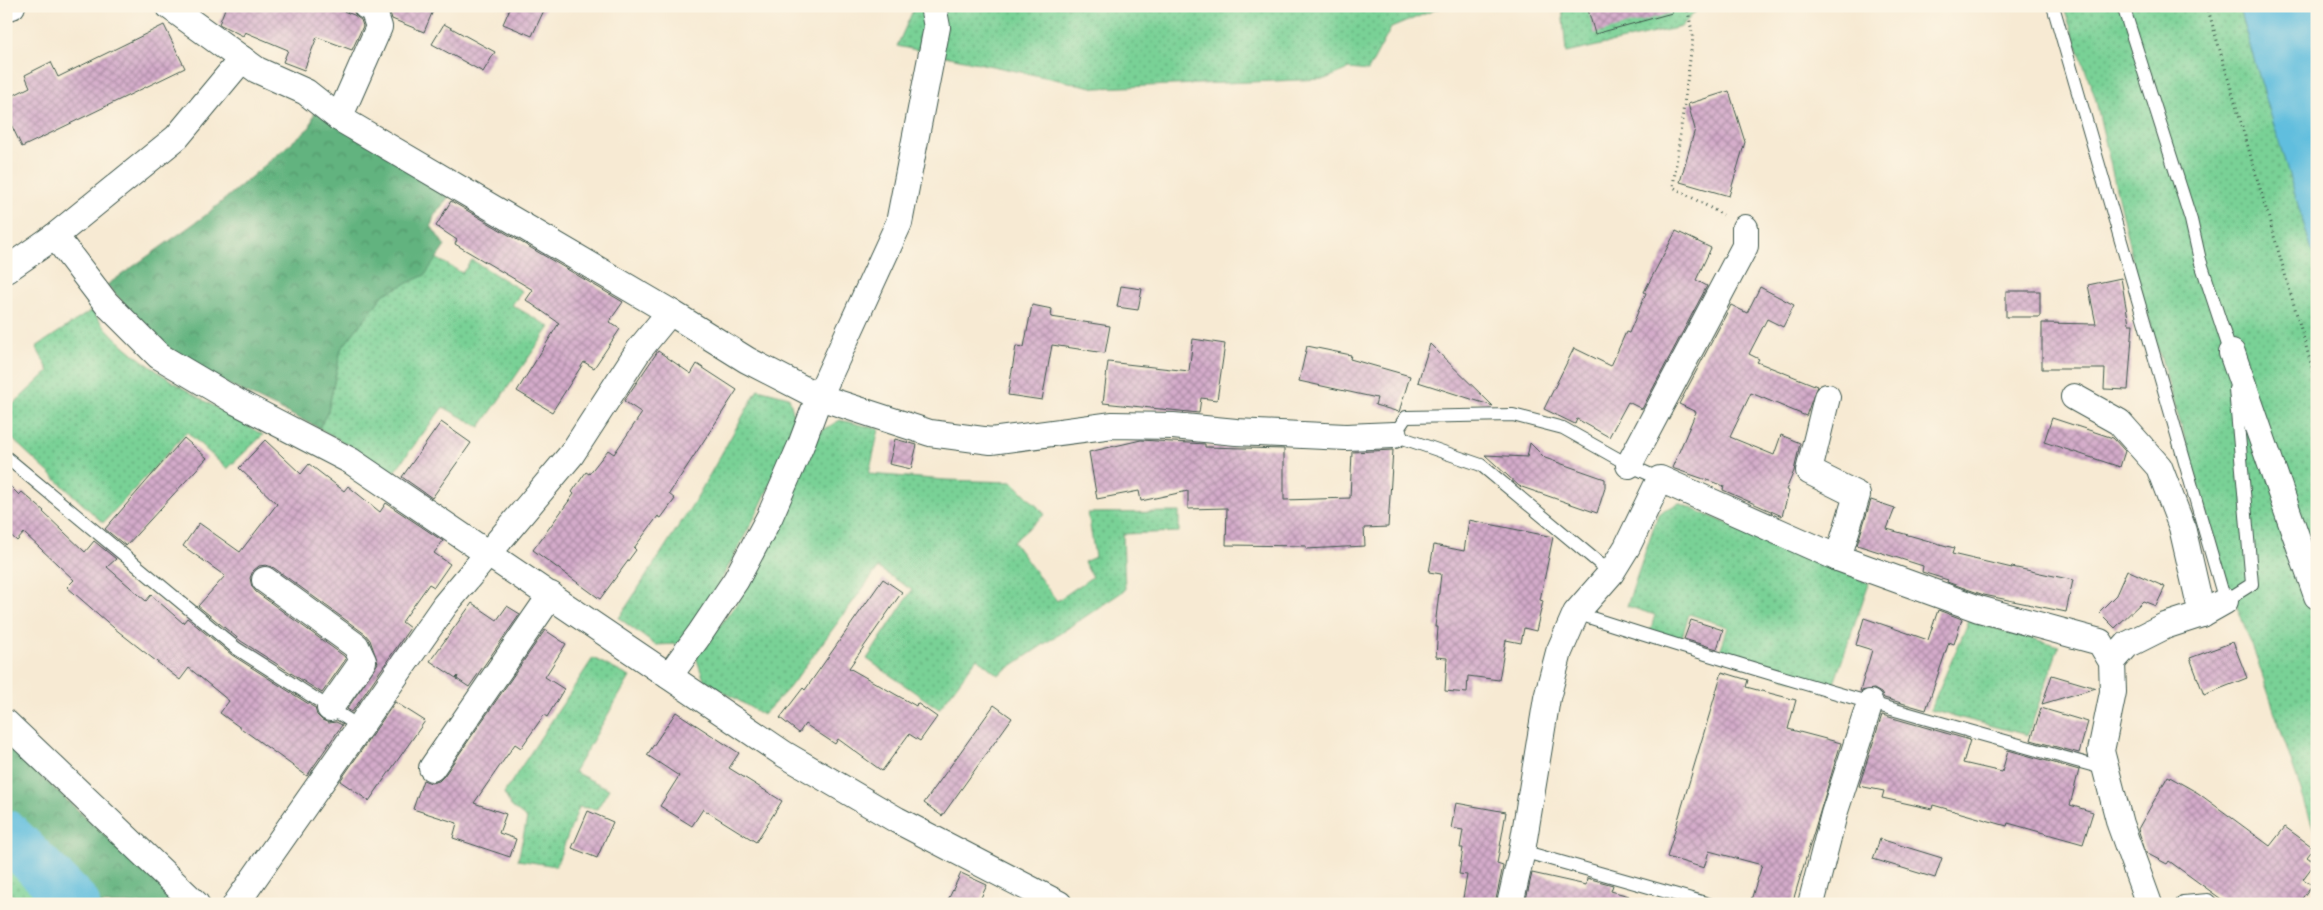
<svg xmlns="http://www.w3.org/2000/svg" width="2323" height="910" font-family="'Shantell Sans',sans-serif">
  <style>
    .green { fill: url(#green-dots); stroke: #4c8765 }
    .forest { fill: url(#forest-crowns); stroke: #40785a }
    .water { fill: #60bede; stroke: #407e89 }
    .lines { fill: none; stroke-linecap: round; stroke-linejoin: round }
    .river { stroke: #60bede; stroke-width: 48 }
    .building { fill: url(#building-cross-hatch) }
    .service-casing { stroke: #3f574c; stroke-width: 14 }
    .minor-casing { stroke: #3f574c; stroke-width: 28 }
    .path { stroke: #3f574c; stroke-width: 3; stroke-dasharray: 1 4; stroke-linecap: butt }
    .service { stroke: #fff; stroke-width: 12 }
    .minor { stroke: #fff; stroke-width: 26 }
  </style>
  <defs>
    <pattern id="green-dots" width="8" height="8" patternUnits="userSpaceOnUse" patternTransform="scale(1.25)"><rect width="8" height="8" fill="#79d196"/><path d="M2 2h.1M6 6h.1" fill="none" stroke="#63ab7b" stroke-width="1.8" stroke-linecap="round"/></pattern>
    <pattern id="forest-crowns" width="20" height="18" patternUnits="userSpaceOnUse" patternTransform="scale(1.25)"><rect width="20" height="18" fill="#62b37f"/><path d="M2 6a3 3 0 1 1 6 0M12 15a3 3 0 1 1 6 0" fill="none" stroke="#509369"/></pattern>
    <pattern id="building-cross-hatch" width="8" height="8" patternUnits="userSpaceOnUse" patternTransform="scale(1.25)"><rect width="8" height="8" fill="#d4abca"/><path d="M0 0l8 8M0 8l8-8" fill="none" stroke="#ab8ca5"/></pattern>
  </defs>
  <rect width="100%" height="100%" fill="#fcf5e5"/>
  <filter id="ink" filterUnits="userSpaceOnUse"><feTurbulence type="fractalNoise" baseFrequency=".02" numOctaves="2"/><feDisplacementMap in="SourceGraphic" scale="10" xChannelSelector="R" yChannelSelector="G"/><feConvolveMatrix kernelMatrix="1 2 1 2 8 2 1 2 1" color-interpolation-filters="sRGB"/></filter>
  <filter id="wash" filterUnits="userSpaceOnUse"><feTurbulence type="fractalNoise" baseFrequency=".0096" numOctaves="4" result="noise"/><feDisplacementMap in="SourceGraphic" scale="20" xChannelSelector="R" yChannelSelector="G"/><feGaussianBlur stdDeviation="1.12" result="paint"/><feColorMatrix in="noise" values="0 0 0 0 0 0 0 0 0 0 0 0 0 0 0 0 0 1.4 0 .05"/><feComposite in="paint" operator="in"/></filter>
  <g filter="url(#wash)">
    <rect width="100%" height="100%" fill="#f7ead3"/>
    <g class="green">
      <path d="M 915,6 L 1444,6 L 1391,28 L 1368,71 L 1349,69 L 1325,79 L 1097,88 L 897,46 Z"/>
      <path d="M 1562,6 L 1697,6 L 1698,9 L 1681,27 L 1566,53 Z"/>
      <path d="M 2063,6 L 2238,6 L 2317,266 L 2317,839 L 2256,656 L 2228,584 L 2135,271 L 2095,97 Z"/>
      <path d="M 436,258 L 462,273 L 472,260 L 522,291 L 512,305 L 550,327 L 480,427 L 443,407 L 394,472 L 319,428 L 328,411 L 341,349 L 384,294 L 424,275 Z"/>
      <path d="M 92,310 C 127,363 209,402 263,435 L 227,469 L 187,432 L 103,523 L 6,433 L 6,411 L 49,371 L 36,347 Z"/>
      <path d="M 758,389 L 789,397 L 797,426 L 758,511 L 718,586 L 679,644 L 655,645 L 619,618 L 696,499 Z"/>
      <path d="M 840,420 L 879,429 L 869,474 L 946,480 L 1013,482 L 1045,514 L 1013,542 L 1057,601 L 1092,577 L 1084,562 L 1095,557 L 1088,513 L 1179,512 L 1179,532 L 1123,534 L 1125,590 L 998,675 L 977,658 L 939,709 L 867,659 L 912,590 L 878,568 L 789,688 L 763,715 L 704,680 L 696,657 L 740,599 L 766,551 L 816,434 Z"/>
      <path d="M 1679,503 L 1869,583 L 1831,692 L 1718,657 L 1728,627 L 1689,614 L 1680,644 L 1649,635 L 1655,615 L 1627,606 L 1658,514 Z"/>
      <path d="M 1969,621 L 2059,646 L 2028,735 L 1930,710 Z"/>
      <path d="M 593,658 L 630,677 L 574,772 L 609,789 L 597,809 L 579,807 L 556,866 L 518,860 L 527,819 L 511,806 L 504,793 Z"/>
      <path d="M 6,820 L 90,904 L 22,904 L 6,890 Z"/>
    </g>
    <g class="forest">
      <path d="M 315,111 L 454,190 L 434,216 L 431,226 L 445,246 L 425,275 L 384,294 L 341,349 L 328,411 L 319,428 L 221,381 L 159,342 L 107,285 L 206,215 L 310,127 Z"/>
      <path d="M 6,744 L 180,904 L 90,904 L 6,821 Z"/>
    </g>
    <path class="water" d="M 2238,6 L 2317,6 L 2317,268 Z"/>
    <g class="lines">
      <path class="river" d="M 6,834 L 76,904"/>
    </g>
    <g id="blocks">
      <g class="building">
        <path d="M 226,6 L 330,6 L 354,15 L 361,20 L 363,26 L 352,50 L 317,37 L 304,70 L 283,62 L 288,50 L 245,32 L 243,36 L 219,24 Z"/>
        <path d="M 388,6 L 435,6 L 424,32 L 392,19 Z"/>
        <path d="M 511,6 L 546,6 L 532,36 L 503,24 Z"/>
        <path d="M 1587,6 L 1671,6 L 1672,13 L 1595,34 Z"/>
        <path d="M 444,24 L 495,52 L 483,72 L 432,44 Z"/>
        <path d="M 164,25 L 185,68 L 22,147 L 6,114 L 6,99 L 30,87 L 25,75 L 51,62 L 58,77 Z"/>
        <path d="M 1729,91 L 1745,142 L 1729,196 L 1680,182 L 1695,129 L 1688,104 Z"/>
        <path d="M 451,201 L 623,302 L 609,322 L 620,329 L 594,368 L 584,362 L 552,412 L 517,391 L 559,323 L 526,300 L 533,290 L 455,244 L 457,240 L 436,226 Z"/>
        <path d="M 1676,231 L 1711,248 L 1696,280 L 1707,286 L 1642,409 L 1628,402 L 1609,437 L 1577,419 L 1575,424 L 1544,409 L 1574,348 L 1611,366 L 1626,332 L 1629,333 L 1646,293 L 1644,292 Z"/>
        <path d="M 2121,278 L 2129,324 L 2133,324 L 2128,390 L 2104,389 L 2105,369 L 2042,369 L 2042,323 L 2096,324 L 2088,285 Z"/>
        <path d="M 1121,286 L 1142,289 L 1138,310 L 1117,307 Z"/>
        <path d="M 1760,287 L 1794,305 L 1783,327 L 1767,319 L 1749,354 L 1759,359 L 1757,362 L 1817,386 L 1806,416 L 1751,393 L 1730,437 L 1774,455 L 1781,435 L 1800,443 L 1794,471 L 1786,490 L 1789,491 L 1782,516 L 1723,490 L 1724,486 L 1672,468 L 1696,412 L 1679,404 L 1731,305 L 1747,313 Z"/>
        <rect x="2006" y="291" width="34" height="26"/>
        <path d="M 1032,305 L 1052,309 L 1051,317 L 1110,326 L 1105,353 L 1052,345 L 1042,400 L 1008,395 L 1016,346 L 1024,347 Z"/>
        <path d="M 1193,339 L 1225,344 L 1217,400 L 1201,398 L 1199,413 L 1103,403 L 1108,362 L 1189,371 Z"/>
        <path d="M 1430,344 L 1493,406 L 1418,382 Z"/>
        <path d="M 1307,346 L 1351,355 L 1350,359 L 1410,376 L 1399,412 L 1375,405 L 1377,398 L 1299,381 Z"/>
        <path d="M 658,351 L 691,374 L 697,364 L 737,390 L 669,494 L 675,499 L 661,518 L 658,516 L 634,548 L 636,550 L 600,599 L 533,550 L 574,494 L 572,492 L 586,472 L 589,474 L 608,450 L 614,454 L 642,413 L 624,401 Z"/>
        <path d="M 2052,418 L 2113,438 L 2125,451 L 2120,467 L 2044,442 Z"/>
        <path d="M 441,422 L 471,443 L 432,498 L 402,477 Z"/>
        <path d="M 184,438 L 207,458 L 126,546 L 105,529 Z"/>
        <path d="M 895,439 L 917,445 L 911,469 L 889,464 Z"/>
        <path d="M 265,440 L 301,474 L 309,464 L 344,491 L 348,486 L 380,512 L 386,503 L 443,541 L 434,553 L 450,564 L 434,587 L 429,584 L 402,622 L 410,628 L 352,712 L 347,709 L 378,663 L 370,640 L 365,634 L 274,568 L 266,565 L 259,566 L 253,571 L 250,578 L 252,587 L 256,592 L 344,656 L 346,659 L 322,693 L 241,641 L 198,606 L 225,576 L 183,546 L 199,523 L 240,552 L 277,504 L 239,468 Z"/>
        <path d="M 1141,440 L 1205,444 L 1205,447 L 1284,449 L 1284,500 L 1350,498 L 1352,452 L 1393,450 L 1388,527 L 1364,528 L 1365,546 L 1306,549 L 1306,546 L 1226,545 L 1227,508 L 1188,509 L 1188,491 L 1141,501 L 1139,491 L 1097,499 L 1089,452 Z"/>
        <path d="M 1530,443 L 1545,458 L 1605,479 L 1605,488 L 1597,513 L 1519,486 L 1485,455 L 1527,457 Z"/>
        <path d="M 6,482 L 19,495 L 22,492 L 44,511 L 43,512 L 85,552 L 94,541 L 116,559 L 107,567 L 146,601 L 151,595 L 183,623 L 187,618 L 232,655 L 315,708 L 317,715 L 322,720 L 329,723 L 336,722 L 342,725 L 307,776 L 220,713 L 229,701 L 189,668 L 180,680 L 114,628 L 67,587 L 74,580 L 24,533 L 17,541 L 6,531 Z"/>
        <path d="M 1871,500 L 1895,508 L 1887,529 L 1954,548 L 1952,554 L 2012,568 L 2012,567 L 2073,580 L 2066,612 L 1984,595 L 1947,582 L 1948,580 L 1922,572 L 1923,566 L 1857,545 Z"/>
        <path d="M 1469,520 L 1553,537 L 1540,600 L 1543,601 L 1536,631 L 1524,628 L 1521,643 L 1506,640 L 1499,680 L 1468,676 L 1467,693 L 1445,691 L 1447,658 L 1436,657 L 1438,627 L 1435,627 L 1441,574 L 1429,572 L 1434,545 L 1464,551 Z"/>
        <path d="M 2127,570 L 2165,587 L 2156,606 L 2143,601 L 2115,628 L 2099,612 L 2116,595 Z"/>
        <path d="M 883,579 L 902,592 L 849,668 L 916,706 L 917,703 L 937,717 L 920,741 L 909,734 L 882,771 L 838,739 L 835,744 L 805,724 L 799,733 L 780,718 L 803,688 L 805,690 Z"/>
        <path d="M 472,603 L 497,620 L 507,606 L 520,614 L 469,687 L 457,679 L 458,676 L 456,678 L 430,661 Z"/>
        <path d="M 1938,610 L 1962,619 L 1954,644 L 1949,642 L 1926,710 L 1884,698 L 1881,693 L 1874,689 L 1860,691 L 1872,650 L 1856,645 L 1864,618 L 1928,640 Z"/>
        <path d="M 1691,620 L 1723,630 L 1717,649 L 1684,639 Z"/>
        <path d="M 545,630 L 566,644 L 545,677 L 564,689 L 547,717 L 544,715 L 521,748 L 515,744 L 474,803 L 506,814 L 499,833 L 516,839 L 510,857 L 453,838 L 457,823 L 413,809 L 423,780 L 431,783 L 439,781 L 444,776 Z"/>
        <path d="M 2233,642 L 2247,678 L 2204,695 L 2190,658 Z"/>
        <path d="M 1722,672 L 1748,680 L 1746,687 L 1796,700 L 1788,729 L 1841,743 L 1792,904 L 1764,904 L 1751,900 L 1762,865 L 1709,851 L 1704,868 L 1667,857 Z"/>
        <path d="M 2052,675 L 2096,688 L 2042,704 Z"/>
        <path d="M 395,702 L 425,721 L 369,801 L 340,781 Z"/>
        <path d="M 994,705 L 1012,718 L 942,816 L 924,803 Z"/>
        <path d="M 2041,708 L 2088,722 L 2079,753 L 2031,740 Z"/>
        <path d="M 676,712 L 739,753 L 729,768 L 782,801 L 756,842 L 703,809 L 692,826 L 660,806 L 679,776 L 647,755 Z"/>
        <path d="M 1882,715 L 1970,740 L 1963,763 L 2002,772 L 2008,750 L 2079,770 L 2070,805 L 2093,812 L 2083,844 L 2008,823 L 2007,826 L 1933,805 L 1932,809 L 1882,798 L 1884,791 L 1859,786 Z"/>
        <path d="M 2168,776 L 2198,793 L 2270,846 L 2285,827 L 2314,848 L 2307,857 L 2315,863 L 2303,879 L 2312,885 L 2298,904 L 2228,904 L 2169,861 L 2167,864 L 2146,853 L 2138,829 Z"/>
        <path d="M 1456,803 L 1506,812 L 1497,864 L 1503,866 L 1495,904 L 1462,904 L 1467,875 L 1459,874 L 1463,848 L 1460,848 L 1463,830 L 1451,828 Z"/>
        <path d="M 588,811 L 613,822 L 597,858 L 572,848 Z"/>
        <path d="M 1880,839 L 1942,858 L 1935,878 L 1873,859 Z"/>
        <path d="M 961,873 L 987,885 L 978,904 L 946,904 Z"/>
        <path d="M 1532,873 L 1586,885 L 1587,878 L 1613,885 L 1611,891 L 1629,896 L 1628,904 L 1525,904 Z"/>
      </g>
    </g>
  </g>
  <g filter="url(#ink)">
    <use href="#blocks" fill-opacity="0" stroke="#3f574c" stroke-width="1"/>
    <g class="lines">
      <defs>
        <g id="service">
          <path d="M 2053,6 L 2225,601 L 2252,584 L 2235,389"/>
          <path d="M 2123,6 L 2191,220 L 2200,260 L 2232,357"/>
          <path d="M 6,457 L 236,648 L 360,727"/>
          <path d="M 1611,573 L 1481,465 L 1394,435 L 1406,417 L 1513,415 L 1563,428 L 1629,465 L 1660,479"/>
          <path d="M 1576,613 C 1751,670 1928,720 2106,769"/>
          <path d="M 1522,851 L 1709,904"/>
          <path d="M 2182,904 L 2183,902 L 2208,900 L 2212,904"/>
        </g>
        <g id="minor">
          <path d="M 169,6 L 257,70 L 306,92 L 339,118 L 670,312 L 747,360 L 819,397 L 930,433 L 991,441 L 1113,425 L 1173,426 L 1236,432 L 1346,437 L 1394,435"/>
          <path d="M 6,8 L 12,6"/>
          <path d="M 339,118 L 379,27 L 373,9 L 366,6"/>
          <path d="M 55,236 L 106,303 L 159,356 L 237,402 L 351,461 L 784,754 L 897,820 L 1059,904"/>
          <path d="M 6,270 L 55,236 L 177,137 L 242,59"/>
          <path d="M 2232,353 L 2317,596"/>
          <path d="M 1827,397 L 1809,471 L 1857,495 L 1838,558"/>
          <path d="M 2074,397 L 2119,422 L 2159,467 L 2182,527 L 2202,614"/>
          <path d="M 1629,465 L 1745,246 L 1745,228"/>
          <path d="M 265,580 L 356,646 L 363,661 L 330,708"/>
          <path d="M 2112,662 L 2127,645 L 2165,626 L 2202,614 L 2225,601"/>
          <path d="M 669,676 L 699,635 L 736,580 L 770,516 L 801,445 L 819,397 L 899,223 L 937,27 L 933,6"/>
          <path d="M 6,723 L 196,904"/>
          <path d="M 432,768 L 551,595"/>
          <path d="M 236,904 L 445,605 L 571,455 L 639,350 L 670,312"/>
          <path d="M 1510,904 L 1522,851 L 1547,698 L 1559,652 L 1576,613 L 1611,573 L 1627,547 L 1660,479 L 1838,558 L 1979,609 L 2100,642 L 2112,662 L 2113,692 L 2101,751 L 2120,824 L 2149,904"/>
          <path d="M 1811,904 L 1834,814 L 1870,703"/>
        </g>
      </defs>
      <use href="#service" class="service-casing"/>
      <use href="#minor" class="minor-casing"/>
      <g class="path">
        <path d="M 1687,6 L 1693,37 L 1673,187 L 1723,215"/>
        <path d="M 2207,6 L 2317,384"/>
        <path d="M 6,898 L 13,904"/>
      </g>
      <use href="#service" class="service"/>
      <use href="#minor" class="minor"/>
    </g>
  </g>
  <rect width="2323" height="910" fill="none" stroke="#fcf5e5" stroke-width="25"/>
</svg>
